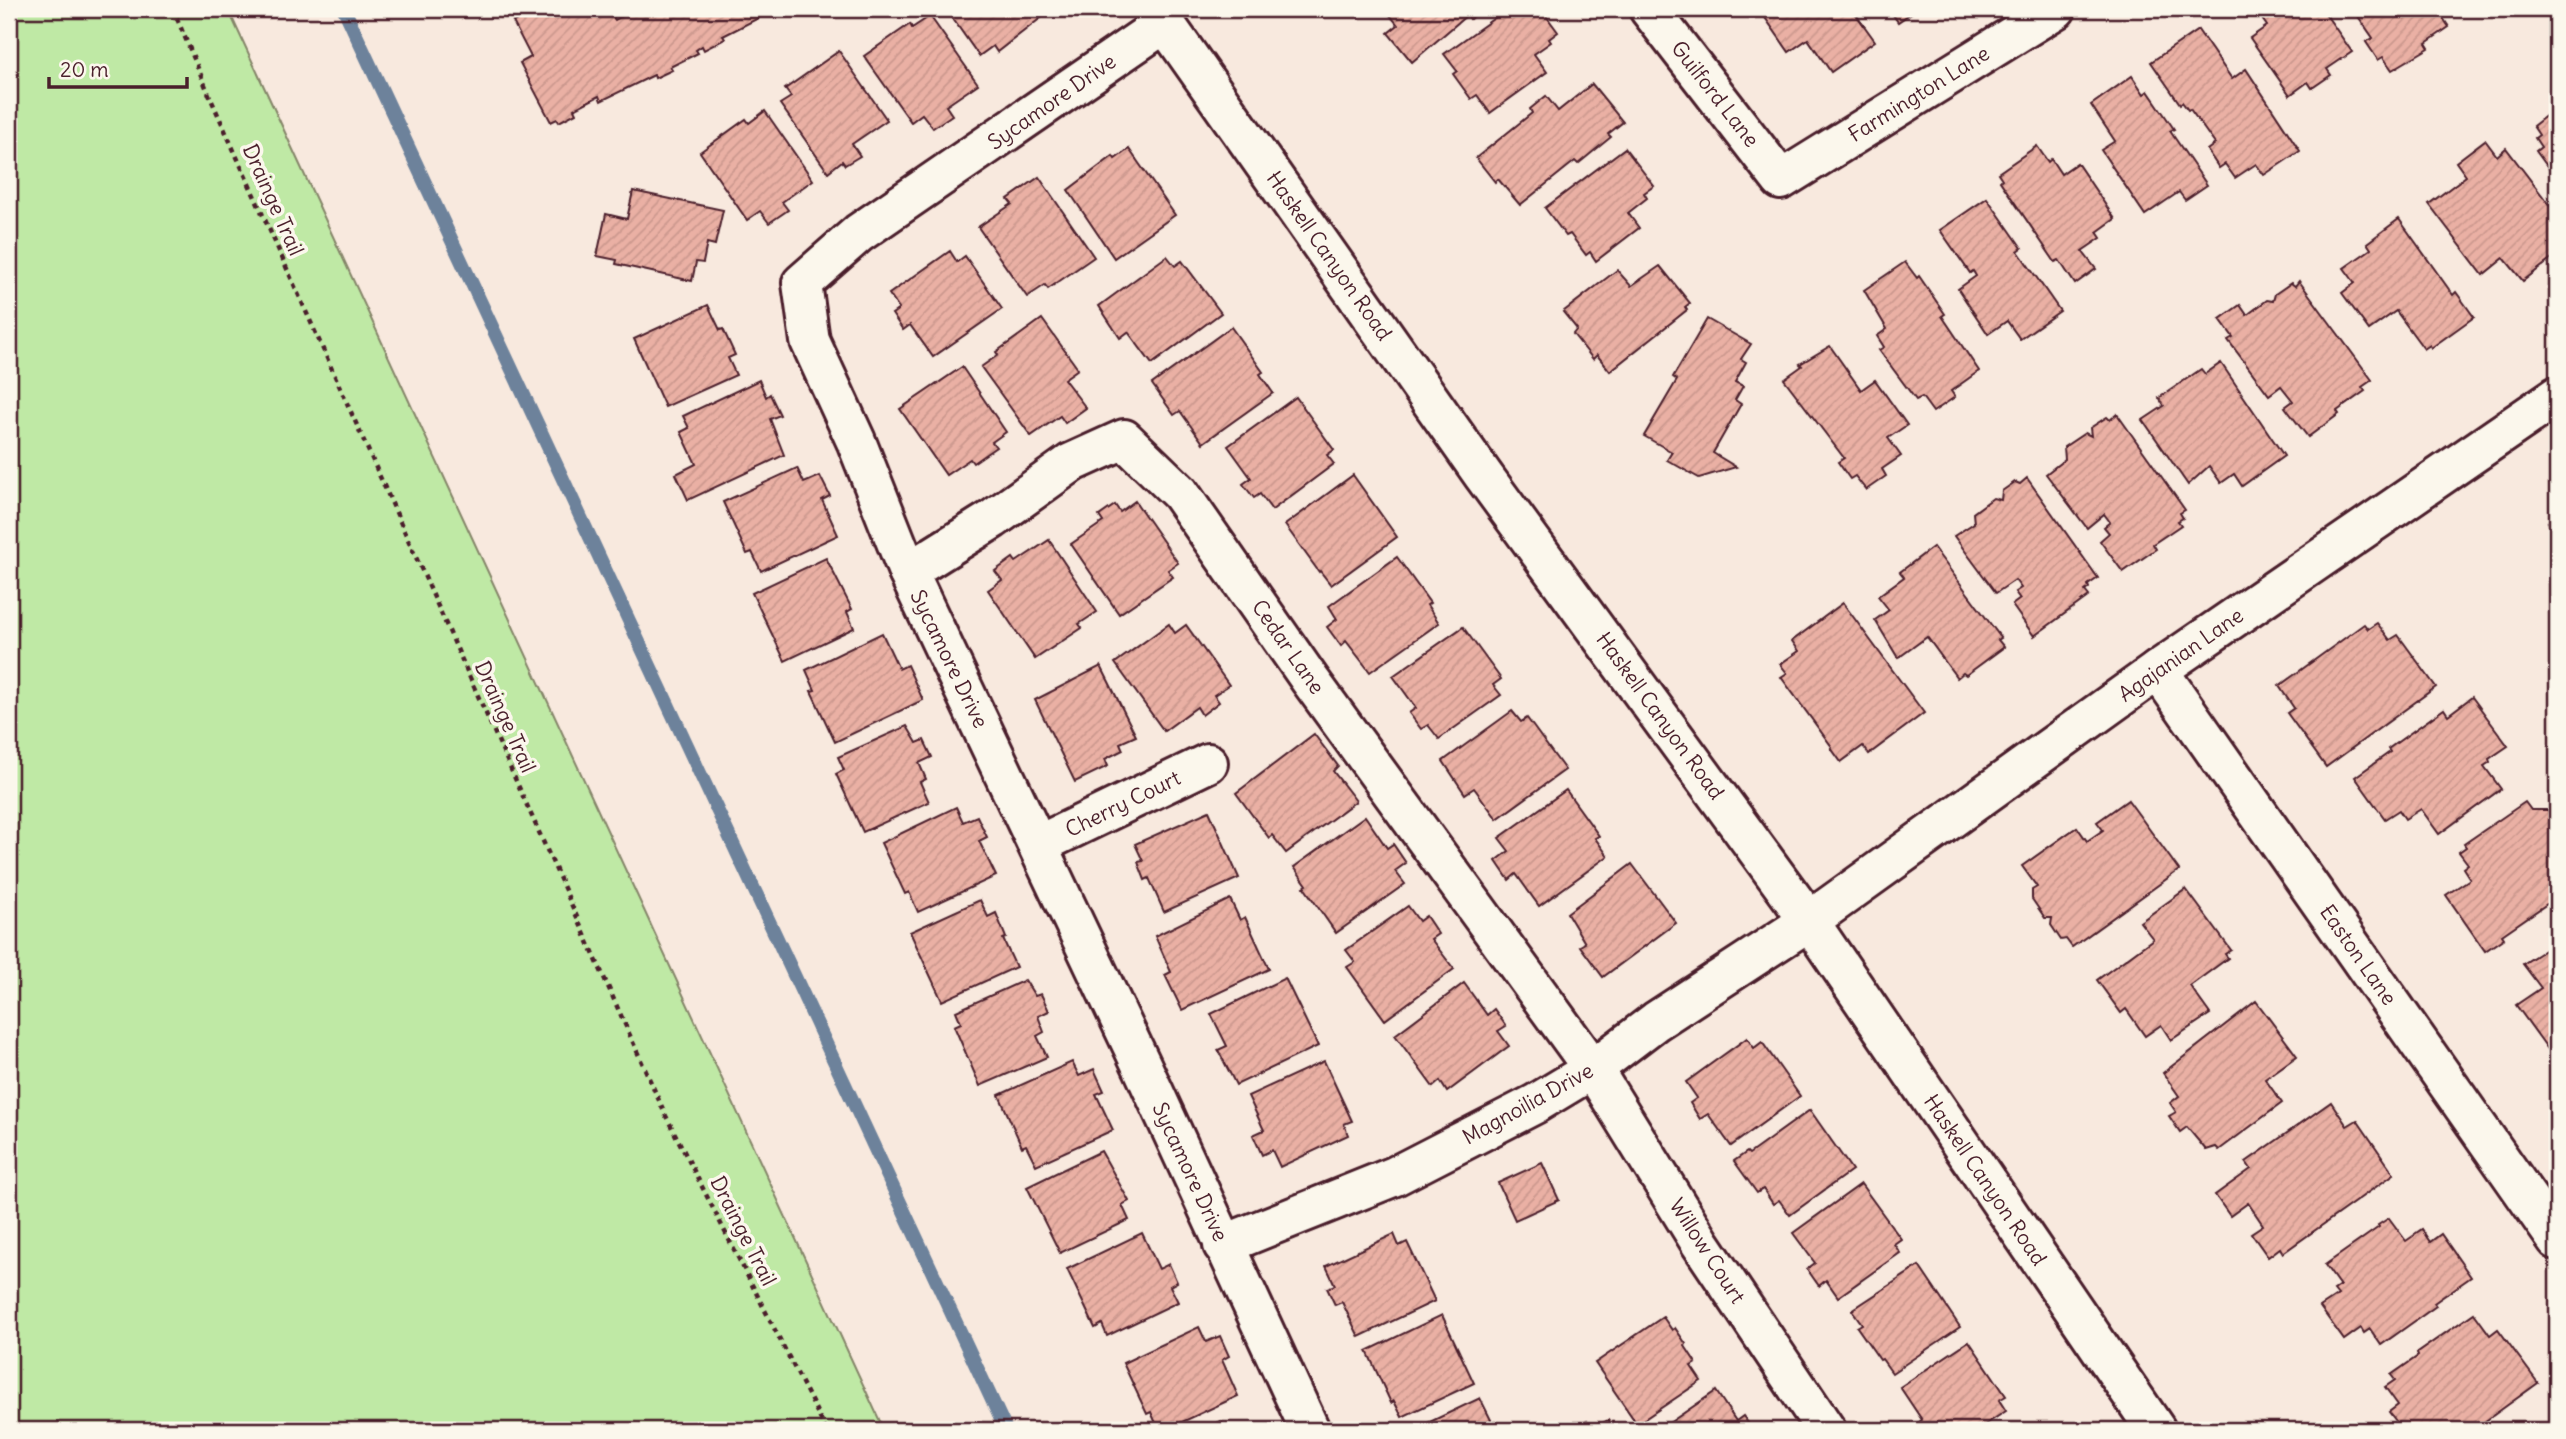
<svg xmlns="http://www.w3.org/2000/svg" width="2566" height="1439" font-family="Delius,sans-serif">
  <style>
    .grass { fill: #bfe9a5; stroke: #848468; stroke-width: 2 }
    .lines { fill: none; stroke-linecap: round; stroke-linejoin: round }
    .stream { stroke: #6d829b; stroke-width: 14 }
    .building { fill: url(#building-hatch); stroke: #4a1f2b; stroke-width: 2 }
    .minor-casing { stroke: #4a1f2b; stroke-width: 44 }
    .secondary-casing { stroke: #4a1f2b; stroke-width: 44 }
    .path { stroke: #4a1f2b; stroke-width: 4.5; stroke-dasharray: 5 5; stroke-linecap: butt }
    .minor { stroke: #fbf7ec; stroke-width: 38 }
    .secondary { stroke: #fbf7ec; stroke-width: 38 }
    .labels { text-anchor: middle; stroke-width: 7; stroke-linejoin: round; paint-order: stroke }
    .street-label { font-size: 21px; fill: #4a1f2b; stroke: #fbf7ec }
  </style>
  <defs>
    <pattern id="building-hatch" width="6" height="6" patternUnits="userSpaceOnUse" patternTransform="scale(1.75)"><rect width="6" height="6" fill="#eab0a4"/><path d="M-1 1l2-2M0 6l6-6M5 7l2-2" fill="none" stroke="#ca978d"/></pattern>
  </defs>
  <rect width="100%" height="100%" fill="#f8e9de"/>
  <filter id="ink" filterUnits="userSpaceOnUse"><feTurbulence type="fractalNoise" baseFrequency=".0143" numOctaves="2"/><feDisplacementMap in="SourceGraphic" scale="14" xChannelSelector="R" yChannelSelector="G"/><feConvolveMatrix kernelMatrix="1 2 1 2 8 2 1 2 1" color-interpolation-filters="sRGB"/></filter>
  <g filter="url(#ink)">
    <path class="grass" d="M 9,9 L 228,9 L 884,1430 L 9,1430 Z"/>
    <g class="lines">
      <path class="stream" d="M 344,9 L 1006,1430"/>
    </g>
    <g class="building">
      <path d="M 538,9 L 609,9 L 615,20 L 626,14 L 623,9 L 776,9 L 723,36 L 725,39 L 704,50 L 702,46 L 696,50 L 698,53 L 670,67 L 672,70 L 655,78 L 654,75 L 601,101 L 599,96 L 574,109 L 576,113 L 559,122 L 557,119 L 551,122 L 520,63 L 531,57 L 513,22 Z"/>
      <path d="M 946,9 L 1036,9 L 1042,17 L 997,52 L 993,46 L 979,56 Z"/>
      <path d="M 1385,9 L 1482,9 L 1470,19 L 1467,15 L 1412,62 L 1388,33 L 1398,25 Z"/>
      <path d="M 1507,9 L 1541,9 L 1558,32 L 1549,39 L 1551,42 L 1534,54 L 1547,72 L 1490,113 L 1477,95 L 1471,99 L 1453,74 L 1457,71 L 1444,54 Z"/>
      <path d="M 1759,9 L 1852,9 L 1875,41 L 1831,72 L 1808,39 L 1789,52 Z"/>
      <path d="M 1889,9 L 1917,9 L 1898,22 Z"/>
      <path d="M 2255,9 L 2322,9 L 2352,52 L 2327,69 L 2331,75 L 2312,88 L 2308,82 L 2290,95 L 2250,38 L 2267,26 Z"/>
      <path d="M 2353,9 L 2437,9 L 2449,27 L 2426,43 L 2429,48 L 2392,70 L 2383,57 L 2378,60 L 2366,42 L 2373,38 Z"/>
      <path d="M 930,16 L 978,84 L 946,106 L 952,115 L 933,128 L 922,114 L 911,122 L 864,56 L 910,24 L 912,28 Z"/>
      <path d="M 2198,30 L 2232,79 L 2246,69 L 2300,151 L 2264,175 L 2256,164 L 2235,178 L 2225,164 L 2219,168 L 2207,150 L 2215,144 L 2190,109 L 2188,110 L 2182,102 L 2180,104 L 2151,62 Z"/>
      <path d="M 839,51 L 887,120 L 852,144 L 860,156 L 845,165 L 842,161 L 828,172 L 780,104 L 791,97 L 785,89 Z"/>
      <path d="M 2132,76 L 2144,94 L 2148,91 L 2174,129 L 2170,131 L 2207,185 L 2185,200 L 2179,192 L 2145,215 L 2101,150 L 2115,141 L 2091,105 Z"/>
      <path d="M 1592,84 L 1623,122 L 1608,134 L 1611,137 L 1578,164 L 1575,161 L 1520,205 L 1498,179 L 1495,182 L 1476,158 L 1532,113 L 1530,109 L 1546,96 L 1558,111 Z"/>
      <path d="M 2557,107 L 2557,180 L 2536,151 L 2541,147 L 2535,138 L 2539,135 L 2533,126 Z"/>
      <path d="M 765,111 L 813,180 L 782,202 L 788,210 L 769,223 L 760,211 L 747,220 L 700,152 L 746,119 L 749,123 Z"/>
      <path d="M 2485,140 L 2497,156 L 2506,148 L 2557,215 L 2557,255 L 2523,281 L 2504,258 L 2483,275 L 2429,204 L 2466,176 L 2456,162 Z"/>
      <path d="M 2037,146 L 2048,162 L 2051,159 L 2061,174 L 2077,163 L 2115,219 L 2097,232 L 2101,238 L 2082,251 L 2096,269 L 2075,284 L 2059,260 L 2055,262 L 2000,181 L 2002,179 L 1998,173 Z"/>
      <path d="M 1625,148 L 1654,186 L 1644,193 L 1647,198 L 1628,213 L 1639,228 L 1596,261 L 1590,252 L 1586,255 L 1570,234 L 1566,236 L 1545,208 Z"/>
      <path d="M 1129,149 L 1175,215 L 1114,258 L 1068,190 L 1113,156 L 1115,159 Z"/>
      <path d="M 1039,177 L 1094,257 L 1048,289 L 1045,285 L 1027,297 L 978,227 L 1012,204 L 1008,199 Z"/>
      <path d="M 633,191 L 723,210 L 715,245 L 707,243 L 703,263 L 696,262 L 692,281 L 616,264 L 617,260 L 597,256 L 606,214 L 627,219 Z"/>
      <path d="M 1987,198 L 2022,248 L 2018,251 L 2060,311 L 2020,339 L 2007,321 L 1988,334 L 1958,289 L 1976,276 L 1973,271 L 1970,273 L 1940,230 Z"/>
      <path d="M 2399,219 L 2453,295 L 2456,292 L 2474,317 L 2431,348 L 2430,345 L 2424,349 L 2396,311 L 2369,330 L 2342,293 L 2355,283 L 2344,268 L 2371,249 L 2367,243 Z"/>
      <path d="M 950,251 L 957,262 L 965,256 L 1002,309 L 933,357 L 910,325 L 903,330 L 892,314 L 899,309 L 889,294 Z"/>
      <path d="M 1167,256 L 1175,266 L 1182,261 L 1221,313 L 1152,364 L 1128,332 L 1120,338 L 1099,306 Z"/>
      <path d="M 1905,262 L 1917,278 L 1919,276 L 1945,314 L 1942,316 L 1979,371 L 1951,391 L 1955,397 L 1933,412 L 1922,397 L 1916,400 L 1879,350 L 1884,347 L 1877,336 L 1887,329 L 1864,290 Z"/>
      <path d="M 1660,266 L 1690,303 L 1685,307 L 1687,310 L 1610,371 L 1597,355 L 1593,359 L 1573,334 L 1577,329 L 1563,312 L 1617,270 L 1631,286 Z"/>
      <path d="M 2299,281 L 2372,380 L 2362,387 L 2365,391 L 2337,411 L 2339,414 L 2308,437 L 2285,407 L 2293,401 L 2281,386 L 2269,395 L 2228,340 L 2233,337 L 2220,319 L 2240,305 L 2247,315 L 2267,300 L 2273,301 L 2275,294 L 2291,283 L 2295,286 Z"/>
      <path d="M 708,305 L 720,330 L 723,329 L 735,355 L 728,358 L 736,375 L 665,407 L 634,339 Z"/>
      <path d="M 1042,319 L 1078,369 L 1064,379 L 1086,408 L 1065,423 L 1060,416 L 1031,436 L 981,367 L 998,355 L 996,352 Z"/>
      <path d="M 1707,319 L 1751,344 L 1741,359 L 1746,362 L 1735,382 L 1743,386 L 1735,400 L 1741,404 L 1713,453 L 1736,467 L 1699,478 L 1667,460 L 1672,452 L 1644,436 L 1677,380 L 1673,377 Z"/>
      <path d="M 1231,327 L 1263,372 L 1260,374 L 1273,393 L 1203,443 L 1180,411 L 1174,415 L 1152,384 Z"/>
      <path d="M 1830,346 L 1861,390 L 1875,380 L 1907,425 L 1888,438 L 1901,456 L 1882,469 L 1886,476 L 1866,490 L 1855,476 L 1850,479 L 1838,462 L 1844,458 L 1784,379 L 1802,366 L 1800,364 Z"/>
      <path d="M 2221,363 L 2284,456 L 2242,486 L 2234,474 L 2221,483 L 2209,466 L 2188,485 L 2143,420 L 2164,406 L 2159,398 L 2201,369 L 2205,374 Z"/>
      <path d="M 962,367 L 1006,432 L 992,442 L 996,447 L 973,463 L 970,459 L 946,475 L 900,409 Z"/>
      <path d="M 759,380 L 766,397 L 770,394 L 780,415 L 770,419 L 784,455 L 688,500 L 676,474 L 696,464 L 681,432 L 689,428 L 683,416 Z"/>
      <path d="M 1296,397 L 1334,450 L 1327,455 L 1334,464 L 1272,510 L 1260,494 L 1254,498 L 1243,484 L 1251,478 L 1228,446 Z"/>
      <path d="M 2117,414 L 2185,510 L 2180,513 L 2183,518 L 2178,521 L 2181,525 L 2153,544 L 2156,549 L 2123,572 L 2100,541 L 2109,533 L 2104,527 L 2110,522 L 2104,514 L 2087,528 L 2046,474 L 2065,459 L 2064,447 L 2085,433 L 2091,436 L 2090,428 L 2107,417 L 2110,420 Z"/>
      <path d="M 797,468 L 804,483 L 820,476 L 830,496 L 822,500 L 838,535 L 761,571 L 752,552 L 747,554 L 723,502 Z"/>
      <path d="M 1353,475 L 1397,537 L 1331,585 L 1320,571 L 1319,572 L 1285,525 Z"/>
      <path d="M 2027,478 L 2098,578 L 2088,585 L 2089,588 L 2085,591 L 2089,596 L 2034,636 L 2012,605 L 2020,599 L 2015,592 L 2021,588 L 2015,580 L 1996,593 L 1954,536 L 1974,523 L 1973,513 L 1993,498 L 2001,500 L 2002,491 L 2015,482 L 2020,484 Z"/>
      <path d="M 1135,501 L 1178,563 L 1168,570 L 1173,577 L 1119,614 L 1071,544 L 1103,522 L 1099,516 L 1115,505 L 1120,512 Z"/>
      <path d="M 2557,515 L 2557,535 L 2548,522 Z"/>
      <path d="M 1049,540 L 1097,612 L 1079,624 L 1082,628 L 1035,659 L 988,590 L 1002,580 L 995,571 L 1013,558 L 1016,562 Z"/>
      <path d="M 1933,547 L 2001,638 L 1998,640 L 2004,647 L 1966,675 L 1963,673 L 1957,678 L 1927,637 L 1898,658 L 1875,620 L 1889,610 L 1878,596 L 1904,577 L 1900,572 Z"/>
      <path d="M 1397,557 L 1430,603 L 1427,605 L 1439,623 L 1370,672 L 1346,641 L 1341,646 L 1327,627 L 1337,619 L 1329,606 Z"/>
      <path d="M 826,558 L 852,609 L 847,612 L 854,628 L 785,661 L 752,593 Z"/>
      <path d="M 1843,603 L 1924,713 L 1869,754 L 1863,746 L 1841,762 L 1831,748 L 1832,747 L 1781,677 L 1787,673 L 1780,664 L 1799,651 L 1792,641 Z"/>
      <path d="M 2377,623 L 2390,640 L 2398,635 L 2436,687 L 2326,767 L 2287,713 L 2294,708 L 2279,686 L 2364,624 L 2368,629 Z"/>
      <path d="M 1169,624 L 1175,633 L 1186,625 L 1229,685 L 1214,695 L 1219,702 L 1202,715 L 1197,707 L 1164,731 L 1115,663 Z"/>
      <path d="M 1463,627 L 1501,679 L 1493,685 L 1501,695 L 1439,739 L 1428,725 L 1421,729 L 1409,713 L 1416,708 L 1393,676 Z"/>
      <path d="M 882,633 L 899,669 L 907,665 L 923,700 L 835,742 L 811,691 L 815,690 L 806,670 Z"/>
      <path d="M 1101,666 L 1136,736 L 1120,743 L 1123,750 L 1105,759 L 1108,766 L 1075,782 L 1035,700 Z"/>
      <path d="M 2472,697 L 2508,746 L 2489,759 L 2490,762 L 2484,766 L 2501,789 L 2439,834 L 2421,809 L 2405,819 L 2399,810 L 2385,819 L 2355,777 L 2390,752 L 2388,749 L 2444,709 L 2448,715 Z"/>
      <path d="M 1512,711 L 1521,722 L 1527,718 L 1565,770 L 1497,819 L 1474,788 L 1465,794 L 1443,761 Z"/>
      <path d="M 907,726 L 917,743 L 924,740 L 932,757 L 919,763 L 926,779 L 920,782 L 929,802 L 863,832 L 836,774 L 844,770 L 838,757 Z"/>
      <path d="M 1314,734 L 1338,766 L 1333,771 L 1356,801 L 1286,853 L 1272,835 L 1269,838 L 1236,793 Z"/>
      <path d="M 1566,790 L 1599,836 L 1595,838 L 1608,856 L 1539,906 L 1516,874 L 1509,880 L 1496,861 L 1509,851 L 1499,838 Z"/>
      <path d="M 2128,800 L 2179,870 L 2072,947 L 2066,939 L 2061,940 L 2051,925 L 2052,918 L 2045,918 L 2032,899 L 2032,890 L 2037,887 L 2022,866 L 2077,827 L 2087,841 L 2103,830 L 2097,822 Z"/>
      <path d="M 2525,802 L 2531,810 L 2547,810 L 2557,813 L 2557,840 L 2553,842 L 2557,848 L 2557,897 L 2502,935 L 2504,938 L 2485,951 L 2446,895 L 2470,879 L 2463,868 L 2468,864 L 2459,852 L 2466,847 L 2464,844 Z"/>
      <path d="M 956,807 L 963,822 L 977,816 L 987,837 L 979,841 L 996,876 L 918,912 L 909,892 L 905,894 L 881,843 Z"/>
      <path d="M 1209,811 L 1239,878 L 1164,912 L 1149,878 L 1145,880 L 1138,862 L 1143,861 L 1135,844 Z"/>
      <path d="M 1365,816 L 1387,848 L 1393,844 L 1406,863 L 1395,871 L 1405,884 L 1336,933 L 1304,887 L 1307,885 L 1294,867 Z"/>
      <path d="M 1632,864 L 1676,923 L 1603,977 L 1580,946 L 1585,943 L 1567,913 Z"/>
      <path d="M 2186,889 L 2231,950 L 2225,954 L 2228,958 L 2190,986 L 2210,1014 L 2171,1040 L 2161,1025 L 2145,1036 L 2126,1009 L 2121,1013 L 2097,980 L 2153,939 L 2140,922 Z"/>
      <path d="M 1230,899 L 1240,920 L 1245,917 L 1269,969 L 1182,1010 L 1165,975 L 1171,972 L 1155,936 Z"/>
      <path d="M 980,900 L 988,917 L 996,913 L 1006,938 L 1003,939 L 1016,967 L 942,1001 L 910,932 Z"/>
      <path d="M 1408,906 L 1419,921 L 1426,916 L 1438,934 L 1431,939 L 1454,969 L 1385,1020 L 1347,967 L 1355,962 L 1346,950 Z"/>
      <path d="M 2557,942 L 2557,1058 L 2555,1059 L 2516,1005 L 2541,988 L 2523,964 Z"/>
      <path d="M 1285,978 L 1318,1046 L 1236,1085 L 1218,1050 L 1227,1046 L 1211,1014 Z"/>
      <path d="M 1025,980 L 1035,996 L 1041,994 L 1049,1011 L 1038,1016 L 1044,1032 L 1037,1036 L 1047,1057 L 980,1086 L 954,1026 L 961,1023 L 956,1011 Z"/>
      <path d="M 1464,983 L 1487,1015 L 1494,1009 L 1506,1026 L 1498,1031 L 1509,1046 L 1447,1092 L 1440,1081 L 1433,1087 L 1395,1035 Z"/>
      <path d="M 2256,1001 L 2297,1056 L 2265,1079 L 2282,1103 L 2219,1150 L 2216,1147 L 2206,1150 L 2187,1127 L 2180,1132 L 2169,1116 L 2176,1112 L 2170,1103 L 2179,1096 L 2163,1073 Z"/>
      <path d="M 1747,1038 L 1754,1048 L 1762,1042 L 1800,1096 L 1731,1146 L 1708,1114 L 1700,1119 L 1690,1103 L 1697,1098 L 1686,1082 Z"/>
      <path d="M 1324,1061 L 1352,1121 L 1344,1124 L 1348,1135 L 1280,1167 L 1272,1150 L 1262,1155 L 1253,1135 L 1264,1130 L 1248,1096 Z"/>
      <path d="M 1072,1062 L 1079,1076 L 1094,1069 L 1104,1091 L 1096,1094 L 1113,1130 L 1036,1165 L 1026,1145 L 1022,1147 L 999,1095 Z"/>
      <path d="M 2331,1102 L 2347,1126 L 2357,1120 L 2394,1174 L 2283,1253 L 2280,1248 L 2268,1257 L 2251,1233 L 2263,1225 L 2248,1203 L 2230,1216 L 2215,1195 L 2251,1169 L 2246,1162 Z"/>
      <path d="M 1810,1110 L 1852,1170 L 1790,1215 L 1779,1200 L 1773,1204 L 1763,1189 L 1757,1193 L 1734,1161 L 1747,1152 L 1749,1154 Z"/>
      <path d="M 1101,1151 L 1129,1201 L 1122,1205 L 1129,1220 L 1060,1253 L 1027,1187 Z"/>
      <path d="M 1542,1163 L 1559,1200 L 1515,1220 L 1498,1183 Z"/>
      <path d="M 1861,1184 L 1901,1239 L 1894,1244 L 1900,1253 L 1838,1297 L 1826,1280 L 1819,1286 L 1807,1269 L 1815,1263 L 1793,1233 Z"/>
      <path d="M 2389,1218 L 2406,1241 L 2422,1230 L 2430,1242 L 2441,1234 L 2471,1277 L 2434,1303 L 2436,1306 L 2381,1345 L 2370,1329 L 2364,1333 L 2361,1328 L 2344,1340 L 2320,1307 L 2338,1295 L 2334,1290 L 2340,1286 L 2325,1265 L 2379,1227 L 2378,1225 Z"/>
      <path d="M 1142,1233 L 1159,1269 L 1169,1264 L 1177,1282 L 1170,1286 L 1178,1302 L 1107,1336 L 1102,1324 L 1095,1328 L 1067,1269 Z"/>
      <path d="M 1394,1234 L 1399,1246 L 1407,1242 L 1435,1301 L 1359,1337 L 1342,1302 L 1335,1305 L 1327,1288 L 1335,1285 L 1326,1266 Z"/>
      <path d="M 1919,1266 L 1960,1327 L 1892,1373 L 1882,1359 L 1880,1360 L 1857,1327 L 1862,1324 L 1852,1310 Z"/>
      <path d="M 2474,1313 L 2490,1335 L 2498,1329 L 2538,1383 L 2473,1430 L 2403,1430 L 2389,1412 L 2398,1405 L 2385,1387 L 2395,1380 L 2391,1375 L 2418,1356 L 2417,1353 Z"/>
      <path d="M 1442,1315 L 1474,1383 L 1402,1417 L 1394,1401 L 1391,1403 L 1367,1351 Z"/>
      <path d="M 1663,1317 L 1672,1330 L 1675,1328 L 1686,1344 L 1685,1346 L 1696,1363 L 1691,1366 L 1701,1381 L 1637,1424 L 1595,1363 Z"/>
      <path d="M 1199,1327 L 1206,1342 L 1220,1336 L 1229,1356 L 1222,1360 L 1238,1396 L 1165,1430 L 1159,1430 L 1151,1412 L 1147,1414 L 1123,1363 Z"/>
      <path d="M 1969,1341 L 2006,1396 L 1999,1400 L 2006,1411 L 1977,1430 L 1917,1430 L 1914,1425 L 1922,1420 L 1900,1387 Z"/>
      <path d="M 1716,1391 L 1736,1421 L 1743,1416 L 1753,1430 L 1659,1430 Z"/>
      <path d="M 1480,1398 L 1496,1430 L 1413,1430 Z"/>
      <path d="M 1608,1420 L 1613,1430 L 1568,1430 L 1587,1421 L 1591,1429 Z"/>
      <path d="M 1221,1421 L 1226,1430 L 1202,1430 Z"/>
    </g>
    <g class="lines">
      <defs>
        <g id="minor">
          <path d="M 1649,9 L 1781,180 L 2056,9"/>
          <path d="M 1165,23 L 859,233 L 802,283 L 810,341 L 856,441 L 908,572 L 1141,1064 L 1310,1430"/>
          <path d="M 908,572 L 993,519 L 1071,463 L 1124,439 L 1180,493 L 1310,680 L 1593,1069 L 1701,1244 L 1826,1430"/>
          <path d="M 2158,670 L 2557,1240"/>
          <path d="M 1038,845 L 1208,763"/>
          <path d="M 1223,1245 L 1395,1176 L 1535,1104 L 1593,1069 L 1656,1021 L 1809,921 L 2158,670 L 2557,396"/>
        </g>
        <path id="secondary" d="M 1155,9 L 1483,475 L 1809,921 L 2156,1430"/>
      </defs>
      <use href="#minor" class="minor-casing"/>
      <use href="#secondary" class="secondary-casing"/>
      <path class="path" d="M 173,9 L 211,99 L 666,1116 L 826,1430"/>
      <use href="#minor" class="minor"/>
      <use href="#secondary" class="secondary"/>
    </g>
  </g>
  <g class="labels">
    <g class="street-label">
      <text transform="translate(1715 94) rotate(52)" y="7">Guilford Lane</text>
      <text transform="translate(1919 94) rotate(-32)" y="7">Farmington Lane</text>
      <text transform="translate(1052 102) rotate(-35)" y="7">Sycamore Drive</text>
      <text transform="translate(273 200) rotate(66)" y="7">Drainge Trail</text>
      <text transform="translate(1329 256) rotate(55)" y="7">Haskell Canyon Road</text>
      <text transform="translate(1288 647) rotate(55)" y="7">Cedar Lane</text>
      <text transform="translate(2181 655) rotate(-35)" y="7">Agajanian Lane</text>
      <text transform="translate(949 659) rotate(64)" y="7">Sycamore Drive</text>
      <text transform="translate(1660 716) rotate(54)" y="7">Haskell Canyon Road</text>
      <text transform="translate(505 717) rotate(66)" y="7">Drainge Trail</text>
      <text transform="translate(1123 804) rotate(-26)" y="7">Cherry Court</text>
      <text transform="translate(2358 955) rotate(55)" y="7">Easton Lane</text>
      <text transform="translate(1528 1104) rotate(-29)" y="7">Magnoilia Drive</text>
      <text transform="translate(1190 1172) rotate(65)" y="7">Sycamore Drive</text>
      <text transform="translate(1985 1180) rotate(56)" y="7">Haskell Canyon Road</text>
      <text transform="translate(743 1231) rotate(63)" y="7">Drainge Trail</text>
      <text transform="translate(1707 1251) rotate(57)" y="7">Willow Court</text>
    </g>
  </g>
  <rect width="2566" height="1439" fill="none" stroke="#fbf7ec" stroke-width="35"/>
  <rect x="18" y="18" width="2531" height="1404" fill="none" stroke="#4a1f2b" stroke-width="2.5" filter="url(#ink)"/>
  <path d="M49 77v10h138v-10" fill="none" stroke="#4a1f2b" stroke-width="3.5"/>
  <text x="60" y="77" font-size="21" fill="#4a1f2b" stroke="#fbf7ec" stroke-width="5" paint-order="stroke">20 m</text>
</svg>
